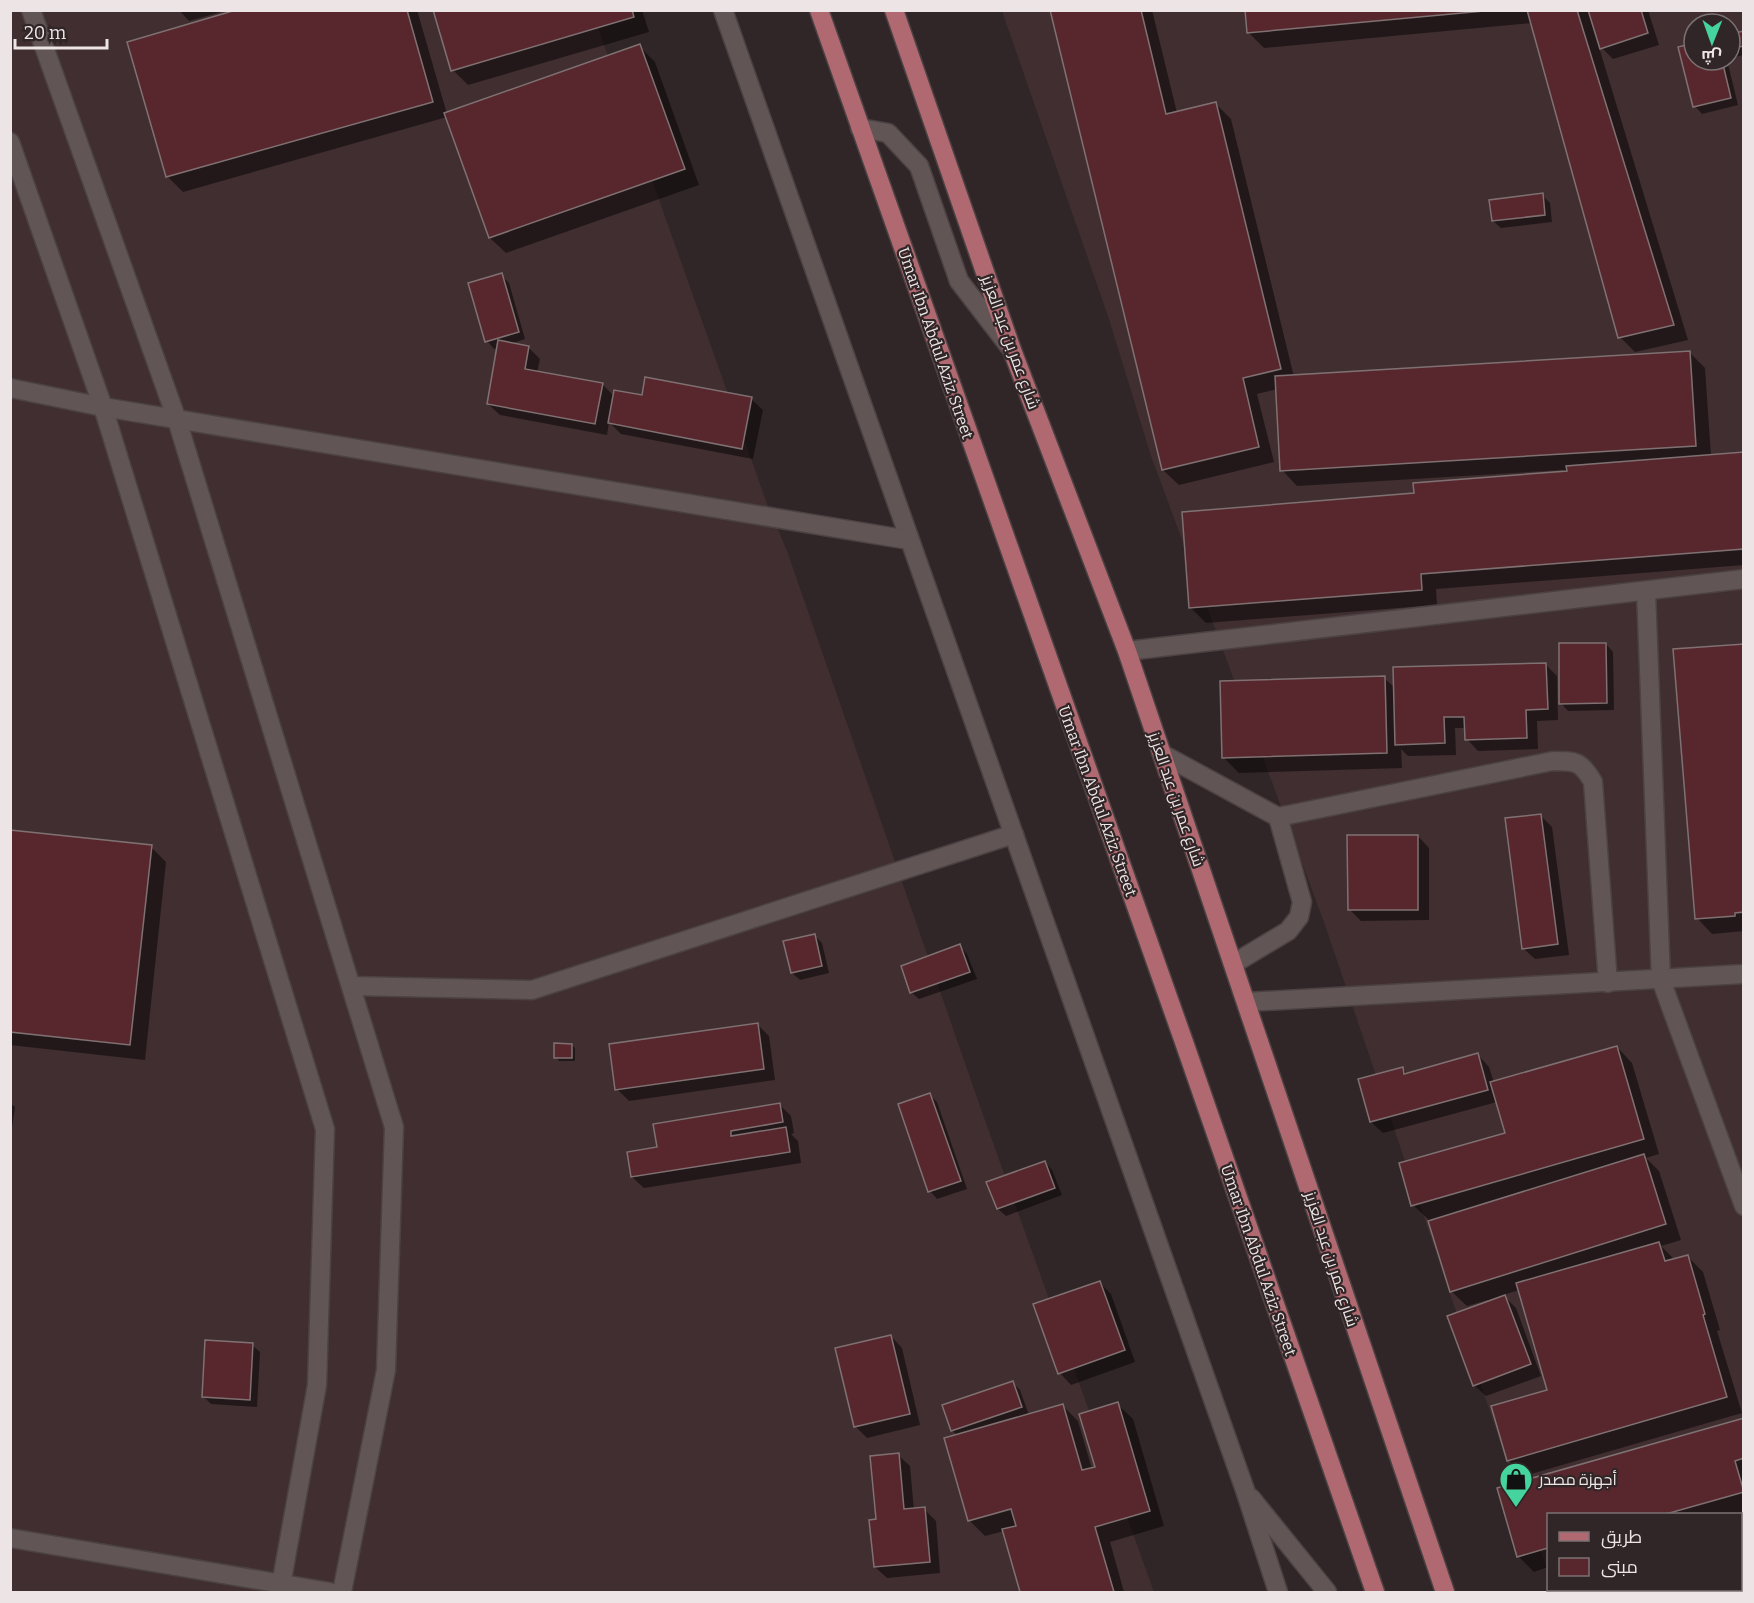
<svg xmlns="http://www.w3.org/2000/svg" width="1754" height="1603" font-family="Bitter,Cairo,serif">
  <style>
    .built { fill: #402e30; fill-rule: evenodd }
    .shadow { fill: #0007 }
    .building { fill: #58272d; stroke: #7f7172; stroke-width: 1.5 }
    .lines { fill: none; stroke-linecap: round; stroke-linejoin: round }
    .minor-casing { stroke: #4c4243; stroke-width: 21 }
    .major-casing { stroke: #4c4243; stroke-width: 21 }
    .minor { stroke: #615555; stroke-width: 18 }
    .major { stroke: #b06971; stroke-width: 18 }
    .labels { text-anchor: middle; stroke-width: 4.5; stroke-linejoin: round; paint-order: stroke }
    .street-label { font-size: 16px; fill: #ede5e5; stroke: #312627 }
    .poi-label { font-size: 16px; fill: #ede5e5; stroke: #312627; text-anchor: start }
  </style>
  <rect width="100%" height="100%" fill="#312627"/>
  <g class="built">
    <path d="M 11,11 L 592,11 L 766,501 L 787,551 L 982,1112 L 1154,1592 L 11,1592 Z"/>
    <path d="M 1002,11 L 1743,11 L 1743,1592 L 1557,1592 L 1555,1590 L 1740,1590 L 1740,1514 L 1548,1514 L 1548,1571 L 1503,1450 L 1325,925 L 1151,456 L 1109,319 ZM 1694,24 L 1730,24 L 1730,60 L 1694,60 Z"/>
  </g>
  <g class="shadow">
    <path d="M 179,10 L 228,10 L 189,21 Z"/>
    <path d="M 241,10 L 417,10 L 447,114 L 639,46 L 655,62 L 699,185 L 506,253 L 490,238 L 447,117 L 183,192 L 167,176 Z"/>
    <path d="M 435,10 L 642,10 L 649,32 L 468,85 L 453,70 Z"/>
    <path d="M 1051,10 L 1152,10 L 1177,113 L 1216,104 L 1231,119 L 1294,377 L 1690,353 L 1705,368 L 1711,456 L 1744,453 L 1744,565 L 1436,589 L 1437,605 L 1206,623 L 1191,608 L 1416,495 L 1563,473 L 1563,470 L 1297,486 L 1282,470 L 1277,389 L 1257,394 L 1274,462 L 1179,485 L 1163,470 Z"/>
    <path d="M 1247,10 L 1648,10 L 1659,45 L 1613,59 L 1598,44 L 1688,340 L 1635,352 L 1620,337 L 1532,23 L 1264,48 L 1249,33 Z"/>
    <path d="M 1744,32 L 1744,55 L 1730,58 L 1730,36 Z"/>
    <path d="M 1694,45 L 1694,60 L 1727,60 L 1738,105 L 1702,114 L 1695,106 L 1680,48 Z"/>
    <path d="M 1542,195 L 1550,203 L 1552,222 L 1501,228 L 1493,221 Z"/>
    <path d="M 501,275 L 509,283 L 525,339 L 510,344 L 528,347 L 540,359 L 537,373 L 602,384 L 614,396 L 751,399 L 763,410 L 753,459 L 621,434 L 609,422 L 607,435 L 500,415 L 488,404 L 498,348 L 494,349 L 487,341 Z"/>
    <path d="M 1606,644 L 1613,652 L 1614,710 L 1568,711 L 1561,703 Z"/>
    <path d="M 1744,645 L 1744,931 L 1712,934 L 1697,918 Z"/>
    <path d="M 1545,664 L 1557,676 L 1558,720 L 1537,721 L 1538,749 L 1478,751 L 1467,739 L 1466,728 L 1455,728 L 1456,755 L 1408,756 L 1401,749 L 1402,768 L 1239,773 L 1224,758 L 1384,678 L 1395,688 Z"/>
    <path d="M 1541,816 L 1552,827 L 1569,955 L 1535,959 L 1523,948 Z"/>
    <path d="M 10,831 L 151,847 L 166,862 L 145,1060 L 10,1045 Z"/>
    <path d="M 1418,836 L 1429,848 L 1429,920 L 1361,921 L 1349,909 Z"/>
    <path d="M 814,935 L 822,943 L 829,973 L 800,980 L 792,973 L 785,942 Z"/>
    <path d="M 960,946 L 967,954 L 977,979 L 919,999 L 911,992 Z"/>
    <path d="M 757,1024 L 769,1036 L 775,1080 L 629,1101 L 617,1089 Z"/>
    <path d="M 572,1045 L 575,1048 L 575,1061 L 559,1061 L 556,1057 Z"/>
    <path d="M 1617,1047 L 1632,1063 L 1659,1154 L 1646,1158 L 1659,1171 L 1681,1240 L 1661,1246 L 1674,1259 L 1687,1256 L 1703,1272 L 1720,1330 L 1717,1331 L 1742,1413 L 1524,1476 L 1508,1460 L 1548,1391 L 1519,1290 L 1503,1295 L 1516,1308 L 1541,1376 L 1486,1396 L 1474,1385 L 1488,1300 L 1467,1306 L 1451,1291 L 1429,1220 L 1413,1205 L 1507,1134 L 1497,1102 L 1383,1133 L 1371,1122 L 1402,1068 L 1408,1074 L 1478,1055 L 1489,1067 L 1494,1083 Z"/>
    <path d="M 930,1095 L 937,1102 L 967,1189 L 937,1199 L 930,1191 Z"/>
    <path d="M 10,1103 L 15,1107 L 10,1142 Z"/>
    <path d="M 780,1105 L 791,1116 L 794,1133 L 791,1134 L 798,1141 L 801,1163 L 644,1188 L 632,1177 L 659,1148 Z"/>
    <path d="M 1045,1162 L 1052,1170 L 1062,1195 L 1006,1216 L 998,1209 L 988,1183 Z"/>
    <path d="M 1099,1282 L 1111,1294 L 1135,1362 L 1071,1385 L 1060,1373 Z"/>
    <path d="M 891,1336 L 902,1348 L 920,1425 L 867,1438 L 855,1426 Z"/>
    <path d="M 252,1345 L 260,1352 L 257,1407 L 211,1404 L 204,1397 Z"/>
    <path d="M 1012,1382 L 1020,1390 L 1029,1415 L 1062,1405 L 1078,1421 L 1092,1469 L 1097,1468 L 1117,1404 L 1133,1419 L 1164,1526 L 1110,1542 L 1124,1592 L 1022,1592 L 1004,1531 L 985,1536 L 969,1520 L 958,1436 L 952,1430 Z"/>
    <path d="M 1744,1419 L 1744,1512 L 1734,1514 L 1548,1514 L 1548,1567 L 1534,1572 L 1518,1556 L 1499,1489 Z"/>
    <path d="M 898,1455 L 910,1466 L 914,1510 L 924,1509 L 936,1521 L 940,1573 L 887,1578 L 875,1567 Z"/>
    <path d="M 1744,1537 L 1744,1592 L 1601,1592 L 1612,1590 L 1740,1590 L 1740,1538 Z"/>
  </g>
  <g class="building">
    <path d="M 236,10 L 407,10 L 433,102 L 166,177 L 127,42 Z"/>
    <path d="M 433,10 L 632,10 L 634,17 L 451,71 Z"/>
    <path d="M 1050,10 L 1141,10 L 1166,114 L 1216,102 L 1281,369 L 1243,378 L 1259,447 L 1162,470 Z"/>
    <path d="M 1245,10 L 1495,10 L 1247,33 Z"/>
    <path d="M 1527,10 L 1577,10 L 1674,325 L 1618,338 Z"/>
    <path d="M 1588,10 L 1641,10 L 1648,33 L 1600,49 Z"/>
    <path d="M 1744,31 L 1744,46 L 1730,49 L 1730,34 Z"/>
    <path d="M 1694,43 L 1694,60 L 1722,60 L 1731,98 L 1693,107 L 1678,47 Z"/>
    <path d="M 640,44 L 685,169 L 489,238 L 444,113 Z"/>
    <path d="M 1543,193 L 1545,215 L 1492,221 L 1489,200 Z"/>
    <path d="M 502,273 L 519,332 L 485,342 L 468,283 Z"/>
    <path d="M 498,340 L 529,346 L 525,369 L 603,383 L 595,424 L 487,404 Z"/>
    <path d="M 1690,351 L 1696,446 L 1280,471 L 1275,376 Z"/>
    <path d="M 645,377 L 752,397 L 742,449 L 608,423 L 614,390 L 642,395 Z"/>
    <path d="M 1744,452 L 1744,549 L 1421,574 L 1422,590 L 1189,608 L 1182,512 L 1414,493 L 1413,483 L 1567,471 L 1566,466 Z"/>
    <path d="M 1559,643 L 1606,643 L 1607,703 L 1559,704 Z"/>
    <path d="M 1744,644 L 1744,912 L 1735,913 L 1735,916 L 1695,919 L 1673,649 Z"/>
    <path d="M 1546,663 L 1548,709 L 1526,710 L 1527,738 L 1465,740 L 1464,717 L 1444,717 L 1445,743 L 1395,745 L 1393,667 Z"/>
    <path d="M 1385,676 L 1387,753 L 1222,758 L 1220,681 Z"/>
    <path d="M 1541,814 L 1558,944 L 1522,949 L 1505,818 Z"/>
    <path d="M 10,830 L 152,845 L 130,1045 L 10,1032 Z"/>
    <path d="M 1347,835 L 1418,835 L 1418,910 L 1348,910 Z"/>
    <path d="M 815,934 L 822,966 L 791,973 L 783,941 Z"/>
    <path d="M 960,944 L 970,972 L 910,993 L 901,966 Z"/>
    <path d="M 758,1023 L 764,1069 L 615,1090 L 609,1044 Z"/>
    <path d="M 554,1043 L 572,1044 L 572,1058 L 554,1058 Z"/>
    <path d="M 1617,1046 L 1644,1139 L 1411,1206 L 1399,1163 L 1505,1133 L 1490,1082 Z"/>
    <path d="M 1478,1053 L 1488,1090 L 1370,1122 L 1358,1079 L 1403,1067 L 1404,1074 Z"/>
    <path d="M 930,1093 L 961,1181 L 928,1192 L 898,1104 Z"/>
    <path d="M 780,1103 L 783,1122 L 731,1131 L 731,1136 L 786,1127 L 790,1152 L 631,1177 L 627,1152 L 657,1147 L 653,1124 Z"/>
    <path d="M 1644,1154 L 1666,1224 L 1450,1292 L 1428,1221 Z"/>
    <path d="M 1045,1161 L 1055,1188 L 997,1209 L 986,1182 Z"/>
    <path d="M 1659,1242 L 1665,1261 L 1688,1255 L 1705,1314 L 1703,1315 L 1727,1397 L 1507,1461 L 1491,1406 L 1547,1390 L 1516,1283 Z"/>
    <path d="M 1100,1281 L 1125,1350 L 1058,1374 L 1033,1304 Z"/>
    <path d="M 1505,1295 L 1531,1364 L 1473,1386 L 1447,1316 Z"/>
    <path d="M 891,1335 L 910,1414 L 854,1427 L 835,1348 Z"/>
    <path d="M 205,1340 L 253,1343 L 250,1400 L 202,1397 Z"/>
    <path d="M 1013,1381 L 1022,1407 L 951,1431 L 942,1405 Z"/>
    <path d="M 1118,1402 L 1150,1511 L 1095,1527 L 1114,1592 L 1020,1592 L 1002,1529 L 1016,1526 L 1011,1509 L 968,1521 L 944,1438 L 1063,1404 L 1082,1470 L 1095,1467 L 1079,1414 Z"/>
    <path d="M 1744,1418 L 1744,1458 L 1735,1461 L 1744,1492 L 1666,1514 L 1548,1514 L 1548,1548 L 1517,1557 L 1497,1488 Z"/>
    <path d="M 899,1453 L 904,1509 L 925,1507 L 930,1562 L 874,1567 L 869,1520 L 876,1519 L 870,1456 Z"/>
    <path d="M 1744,1536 L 1744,1583 L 1740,1584 L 1740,1537 Z"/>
    <path d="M 1606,1590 L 1720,1590 L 1709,1592 L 1595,1592 Z"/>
  </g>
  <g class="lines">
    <defs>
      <g id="minor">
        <path d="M 31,10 L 177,420 L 394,1127 L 386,1370 L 342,1592"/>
        <path d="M 723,10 L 1245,1490 L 1278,1592"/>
        <path d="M 860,128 L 888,133 L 919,166 L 959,281 L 1009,346"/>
        <path d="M 10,142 L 103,407 L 325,1129 L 317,1385 L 281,1585"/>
        <path d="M 10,388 L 103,407 L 909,540"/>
        <path d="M 1646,591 L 1661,980 L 1744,1206"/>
        <path d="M 1127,651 L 1744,579"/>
        <path d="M 1162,754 L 1278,817 L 1553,761 C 1576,761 1581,761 1593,782 L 1608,983"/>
        <path d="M 1233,964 L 1288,931 L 1299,917 L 1302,902 L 1278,817"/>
        <path d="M 352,986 L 532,990 L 1014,834"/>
        <path d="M 1246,1002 L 1744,974"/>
        <path d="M 1251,1498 L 1327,1592"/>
        <path d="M 10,1538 L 330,1592"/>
      </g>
      <g id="major">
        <path d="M 819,10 L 1184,1042 L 1375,1592"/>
        <path d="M 894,10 L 1012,350 L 1127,651 L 1445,1592"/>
      </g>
    </defs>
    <use href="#minor" class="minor-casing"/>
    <use href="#major" class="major-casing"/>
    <use href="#minor" class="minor"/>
    <use href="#major" class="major"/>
  </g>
  <defs>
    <symbol id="shop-pin" viewBox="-11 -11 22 30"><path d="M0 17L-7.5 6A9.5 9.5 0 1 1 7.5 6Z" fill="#46d49e" stroke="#312627"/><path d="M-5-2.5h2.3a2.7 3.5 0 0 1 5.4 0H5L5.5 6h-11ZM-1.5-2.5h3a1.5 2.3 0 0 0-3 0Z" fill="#111"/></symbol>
  </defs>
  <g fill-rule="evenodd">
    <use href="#shop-pin" x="1497" y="1460" width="38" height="52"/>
  </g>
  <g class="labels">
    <g class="street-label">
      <text transform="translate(1011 342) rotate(70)" y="6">شارع عمر بن عبد العزيز</text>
      <text transform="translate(936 343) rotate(71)" y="6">Umar Ibn Abdul Aziz Street</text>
      <text transform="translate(1177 799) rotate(71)" y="6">شارع عمر بن عبد العزيز</text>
      <text transform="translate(1098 801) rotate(70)" y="6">Umar Ibn Abdul Aziz Street</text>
      <text transform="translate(1332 1259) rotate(72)" y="6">شارع عمر بن عبد العزيز</text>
      <text transform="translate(1259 1260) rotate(71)" y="6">Umar Ibn Abdul Aziz Street</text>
    </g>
    <g class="poi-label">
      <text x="1539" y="1485">أجهزة مصدر</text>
    </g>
  </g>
  <rect width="1754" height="1603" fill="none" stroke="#ede5e5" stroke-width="24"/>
  <rect x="1547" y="1513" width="195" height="78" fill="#312627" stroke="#7c7273" stroke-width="1.5"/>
  <rect x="1559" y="1532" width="30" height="9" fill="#b06971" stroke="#7c7273" stroke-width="1.5"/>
  <text x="1601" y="1543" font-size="18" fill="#ede5e5">طريق</text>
  <rect x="1559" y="1558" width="30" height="18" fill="#58272d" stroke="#7c7273" stroke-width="1.5"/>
  <text x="1601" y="1573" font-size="18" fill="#ede5e5">مبنى</text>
  <g transform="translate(1712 42) rotate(181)"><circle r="28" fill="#312627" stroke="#7c7273" stroke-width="1.5"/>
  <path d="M0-4.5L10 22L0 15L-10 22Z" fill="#46d49e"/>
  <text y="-9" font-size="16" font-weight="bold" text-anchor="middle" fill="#ede5e5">ش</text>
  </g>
  <path d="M15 39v9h92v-9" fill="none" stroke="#ede5e5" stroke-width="3"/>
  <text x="24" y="39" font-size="18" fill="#ede5e5" stroke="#312627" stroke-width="4.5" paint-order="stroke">20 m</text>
</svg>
